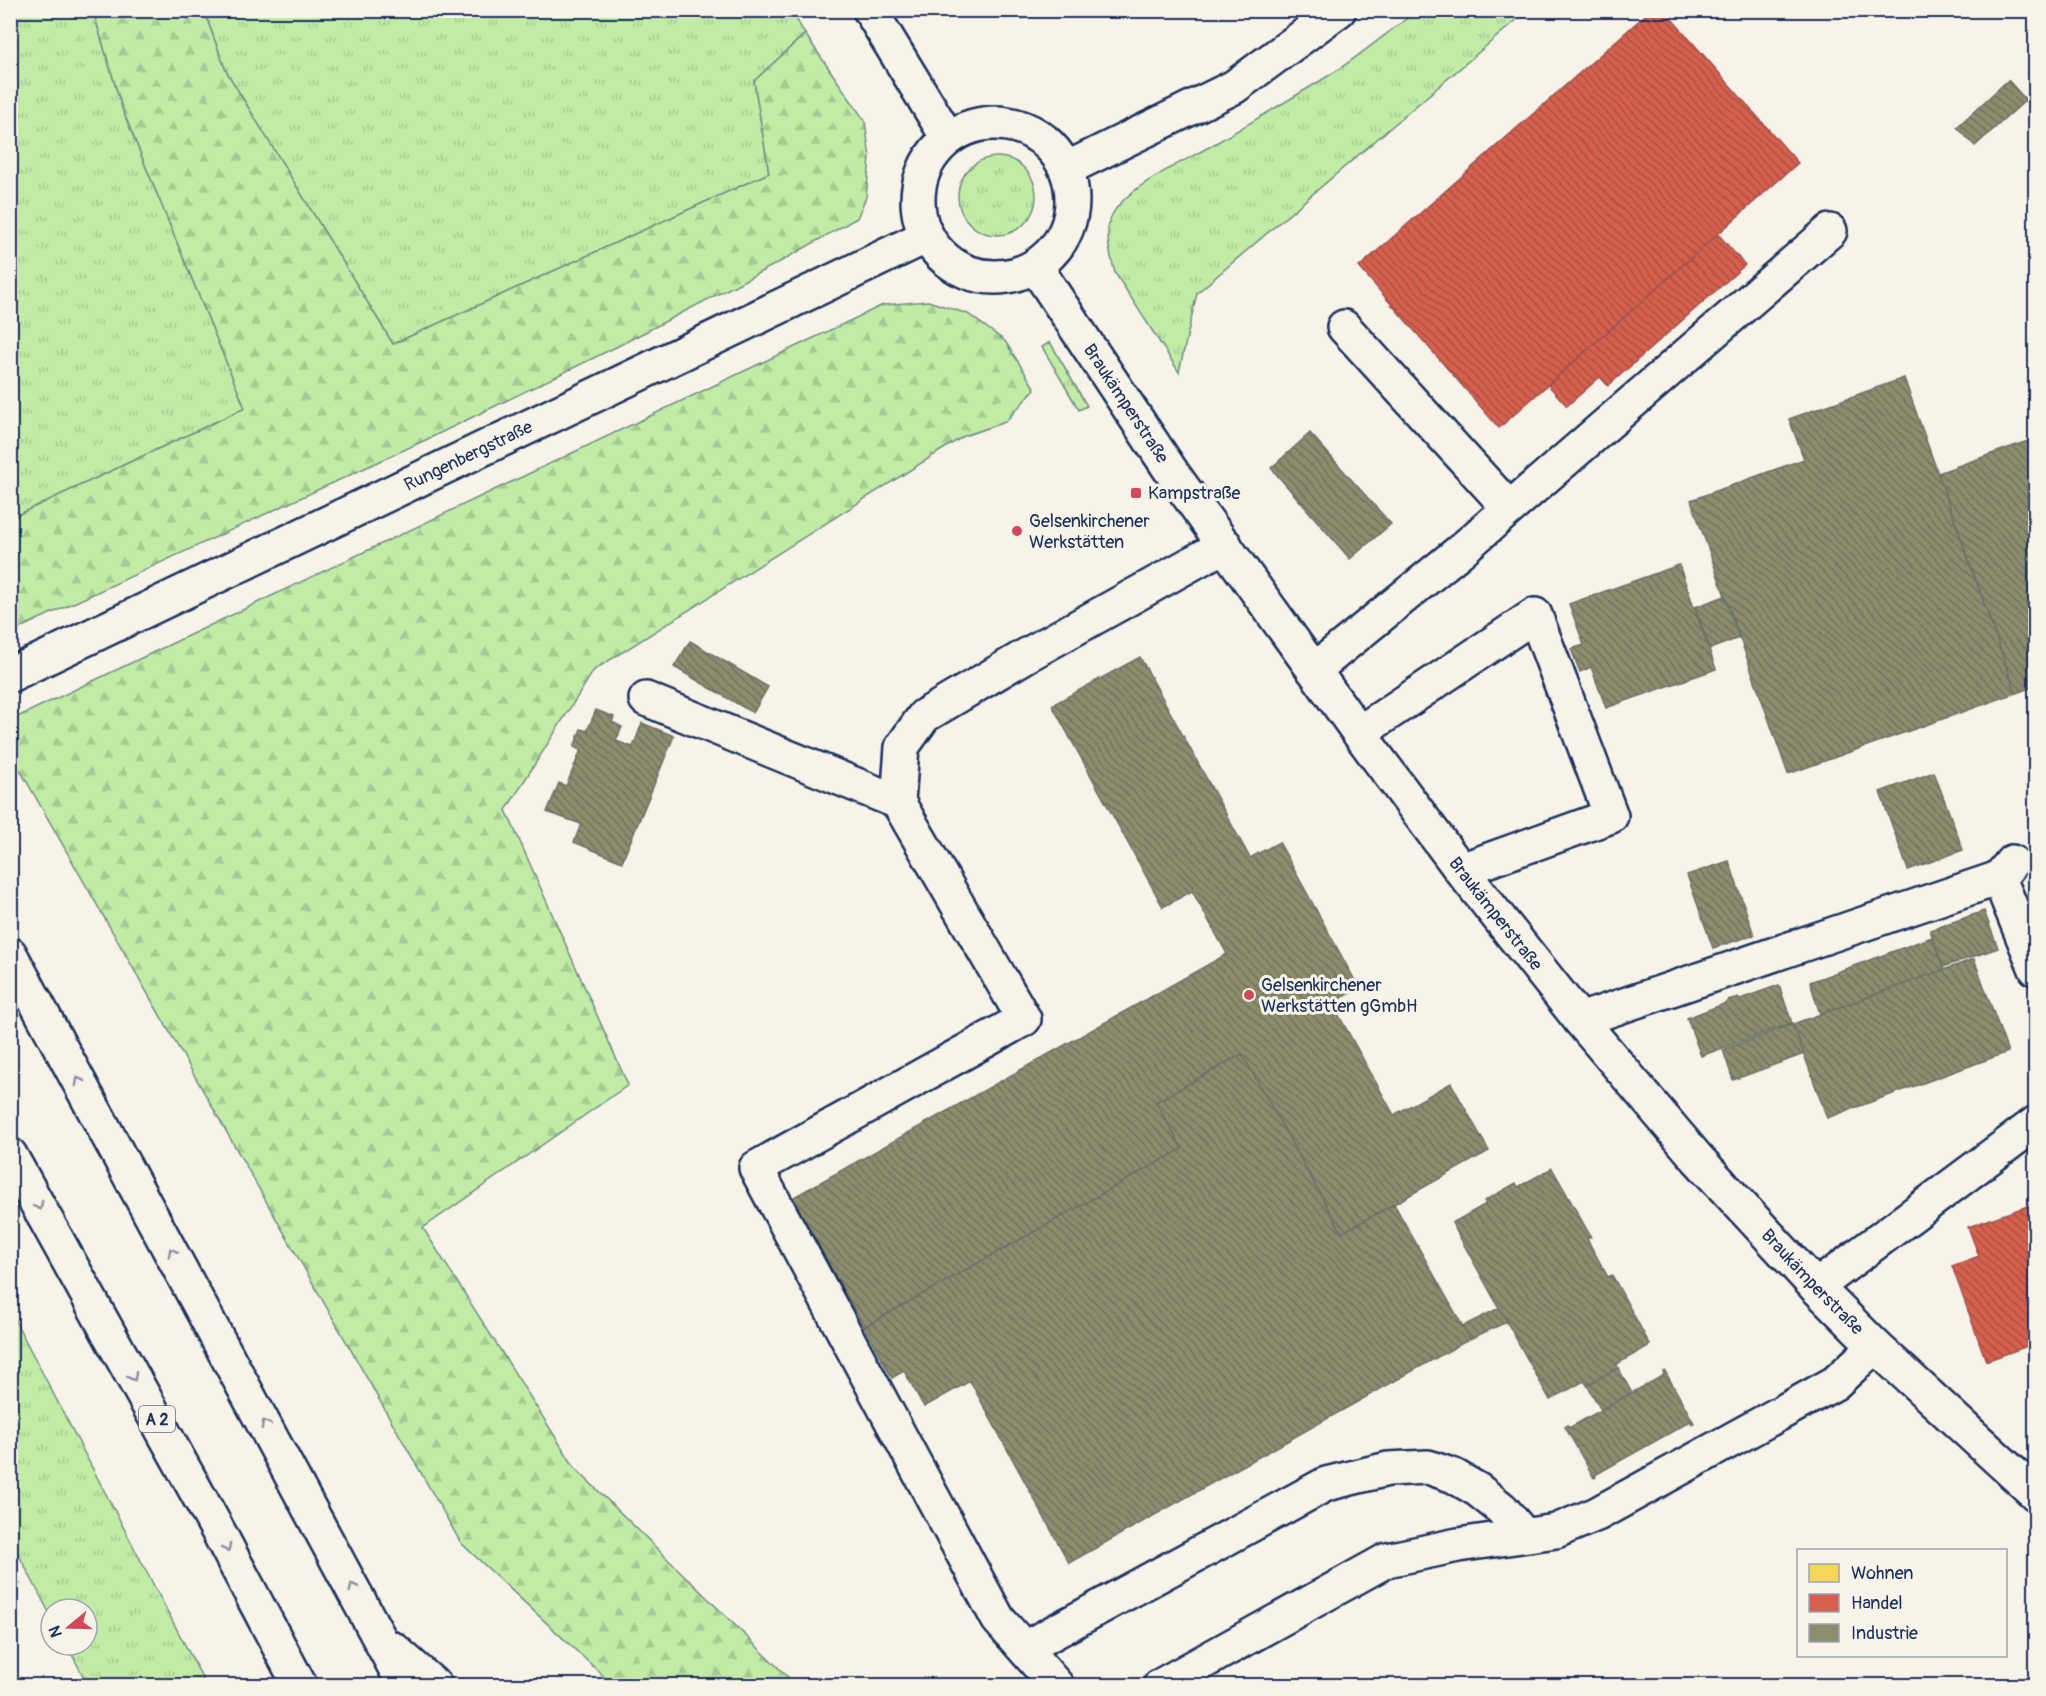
<svg xmlns="http://www.w3.org/2000/svg" width="2046" height="1696" font-family="Pangolin,sans-serif">
  <style>
    .grass { fill: url(#grass-tufts); stroke: #6e8d82; stroke-width: 1.5 }
    .forest { fill: url(#forest-firs); stroke: #6e8d82; stroke-width: 1.5 }
    .homes { fill: url(#homes-back-hatch); stroke: #b4a35d; stroke-width: 1.5 }
    .shops { fill: url(#shops-back-hatch); stroke: #9e5152; stroke-width: 1.5 }
    .industry { fill: url(#industry-back-hatch); stroke: #6a7069; stroke-width: 1.5 }
    .lines { fill: none; stroke-linecap: round; stroke-linejoin: round }
    .minor-casing { stroke: #1b2f5e; stroke-width: 38 }
    .highway-casing { stroke: #1b2f5e; stroke-width: 38 }
    .minor { stroke: #f7f3e8; stroke-width: 33 }
    .highway { stroke: #f7f3e8; stroke-width: 33 }
    .oneway { stroke: #8991a3 }
    .poi-dot { fill: #d1495b; stroke: #f7f3e8; stroke-width: 2 }
    .labels { text-anchor: middle; stroke-width: 6; stroke-linejoin: round; paint-order: stroke }
    .shield { fill: #f7f3e8; stroke: #5d6a87; stroke-width: 1.5 }
    .shield-label { font-size: 16px; font-weight: bold; fill: #1b2f5e }
    .street-label { font-size: 18px; fill: #1b2f5e; stroke: #f7f3e8 }
    .poi-label { font-size: 18px; fill: #1b2f5e; stroke: #f7f3e8; text-anchor: start }
  </style>
  <defs>
    <pattern id="grass-tufts" width="24" height="20" patternUnits="userSpaceOnUse" patternTransform="scale(1.5)"><rect width="24" height="20" fill="#c2eba6"/><path d="M3 7l-1-3M5 7V3M7 7l1-3M15 17l-1-3M17 17v-4M19 17l1-3" fill="none" stroke="#a6ca91"/></pattern>
    <pattern id="forest-firs" width="22" height="20" patternUnits="userSpaceOnUse" patternTransform="scale(1.5)"><rect width="22" height="20" fill="#c2eba6"/><path d="M5 1l3.5 6h-7zM16 11l3.5 6h-7z" fill="#a6ca91"/></pattern>
    <pattern id="homes-back-hatch" width="6" height="6" patternUnits="userSpaceOnUse" patternTransform="scale(1.5)"><rect width="6" height="6" fill="#f6d55c"/><path d="M-1 5l2 2M0 0l6 6M5-1l2 2" fill="none" stroke="#d2b752"/></pattern>
    <pattern id="shops-back-hatch" width="6" height="6" patternUnits="userSpaceOnUse" patternTransform="scale(1.5)"><rect width="6" height="6" fill="#d6604d"/><path d="M-1 5l2 2M0 0l6 6M5-1l2 2" fill="none" stroke="#ad5043"/></pattern>
    <pattern id="industry-back-hatch" width="6" height="6" patternUnits="userSpaceOnUse" patternTransform="scale(1.5)"><rect width="6" height="6" fill="#8c8c6e"/><path d="M-1 5l2 2M0 0l6 6M5-1l2 2" fill="none" stroke="#72735e"/></pattern>
  </defs>
  <rect width="100%" height="100%" fill="#f7f3e8"/>
  <filter id="ink" filterUnits="userSpaceOnUse"><feTurbulence type="fractalNoise" baseFrequency=".0167" numOctaves="2"/><feDisplacementMap in="SourceGraphic" scale="12" xChannelSelector="R" yChannelSelector="G"/><feConvolveMatrix kernelMatrix="1 2 1 2 8 2 1 2 1" color-interpolation-filters="sRGB"/></filter>
  <g filter="url(#ink)">
    <g class="grass">
      <path d="M 791,10 L 805,34 L 754,81 L 769,173 L 393,344 L 226,71 L 204,11 Z"/>
      <path d="M 10,11 L 93,11 L 123,111 L 245,408 L 11,518 Z"/>
      <path d="M 1417,11 L 1527,11 L 1197,293 L 1179,372 L 1115,273 C 1111,257 1103,231 1112,215 C 1128,185 1186,161 1216,143 C 1255,120 1294,97 1333,73 C 1362,54 1389,31 1417,11 Z"/>
      <circle cx="997" cy="196" r="39"/>
      <path d="M 1050,342 L 1087,406 L 1079,410 L 1042,347 Z"/>
      <path d="M 10,1311 L 206,1685 L 88,1685 L 67,1645 L 87,1645 L 87,1609 L 51,1609 L 51,1616 L 11,1540 Z"/>
    </g>
    <g class="forest">
      <path d="M 93,11 L 204,11 L 226,71 L 393,344 L 769,173 L 754,81 L 805,34 L 865,121 L 870,158 L 866,197 L 857,218 L 778,263 L 618,346 L 434,436 L 11,632 L 11,518 L 245,408 L 123,111 Z"/>
      <path d="M 928,301 L 968,314 L 1005,341 L 1035,389 L 1005,422 L 964,436 L 594,670 L 506,810 L 628,1085 L 423,1228 L 575,1468 L 796,1685 L 613,1685 L 461,1543 L 11,754 L 11,720 L 883,305 Z"/>
    </g>
    <path class="homes" d="M 1020,10 L 1060,10 L 1022,19 Z"/>
    <g class="shops">
      <path d="M 1651,10 L 1664,10 L 1798,163 L 1499,428 L 1359,267 Z"/>
      <path d="M 1718,234 L 1745,265 L 1608,386 L 1600,377 L 1567,406 L 1548,385 Z"/>
      <path d="M 2036,1203 L 2036,1343 L 1986,1361 L 1952,1266 L 1979,1256 L 1968,1227 Z"/>
    </g>
    <g class="industry">
      <path d="M 2008,80 L 2026,100 L 1975,146 L 1957,127 Z"/>
      <path d="M 1904,378 L 2016,693 L 1788,774 L 1691,500 L 1804,459 L 1789,419 Z"/>
      <path d="M 1310,433 L 1391,524 L 1350,559 L 1271,468 Z"/>
      <path d="M 2036,438 L 2036,686 L 2016,693 L 1938,473 Z"/>
      <path d="M 1679,565 L 1716,669 L 1606,708 L 1591,667 L 1580,672 L 1571,649 L 1584,645 L 1569,604 Z"/>
      <path d="M 1725,596 L 1739,638 L 1710,649 L 1695,607 Z"/>
      <path d="M 690,641 L 768,687 L 753,713 L 674,667 Z"/>
      <path d="M 1140,657 L 1250,858 L 1279,842 L 1359,988 L 1332,1003 L 1394,1115 L 1451,1083 L 1489,1151 L 1342,1233 L 1242,1054 L 1156,1102 L 1182,1149 L 864,1327 L 792,1198 L 1227,954 L 1192,891 L 1163,907 L 1052,705 Z"/>
      <path d="M 596,710 L 614,717 L 612,722 L 622,727 L 616,741 L 633,747 L 642,723 L 674,736 L 622,862 L 574,842 L 581,824 L 547,812 L 559,783 L 566,786 L 581,750 L 574,747 L 581,729 L 587,731 Z"/>
      <path d="M 1934,772 L 1963,850 L 1908,870 L 1880,792 Z"/>
      <path d="M 1729,861 L 1754,935 L 1713,948 L 1687,875 Z"/>
      <path d="M 1984,911 L 1998,948 L 1943,967 L 1930,930 Z"/>
      <path d="M 1932,937 L 1944,970 L 1820,1014 L 1810,982 Z"/>
      <path d="M 1974,959 L 2008,1052 L 1827,1118 L 1793,1024 Z"/>
      <path d="M 1779,985 L 1792,1023 L 1701,1056 L 1687,1018 L 1726,1003 L 1728,1000 L 1738,997 L 1740,999 Z"/>
      <path d="M 1793,1024 L 1804,1054 L 1733,1080 L 1723,1050 Z"/>
      <path d="M 1242,1054 L 1342,1233 L 1394,1204 L 1470,1339 L 1069,1563 L 970,1381 L 924,1407 L 904,1371 L 892,1378 L 864,1327 L 1182,1149 L 1156,1102 Z"/>
      <path d="M 1552,1168 L 1591,1237 L 1587,1239 L 1608,1277 L 1612,1275 L 1650,1345 L 1617,1364 L 1618,1368 L 1587,1385 L 1584,1381 L 1550,1400 L 1452,1223 L 1486,1204 L 1484,1201 L 1516,1183 L 1518,1187 Z"/>
      <path d="M 1499,1308 L 1507,1322 L 1470,1339 L 1463,1326 Z"/>
      <path d="M 1618,1368 L 1632,1393 L 1601,1410 L 1587,1385 Z"/>
      <path d="M 1665,1371 L 1694,1423 L 1692,1424 L 1691,1421 L 1595,1475 L 1596,1477 L 1594,1478 L 1565,1427 L 1567,1425 L 1569,1428 L 1664,1375 L 1663,1372 Z"/>
      <path d="M 10,1566 L 20,1584 L 10,1589 Z"/>
    </g>
    <g class="lines">
      <defs>
        <g id="minor">
          <path d="M 870,10 L 948,138"/>
          <circle cx="995" cy="200" r="77"/>
          <path d="M 1066,169 L 1234,87 L 1339,10"/>
          <path id="s1" d="M 1035,266 L 1173,474 L 1359,733 L 1461,870 L 1580,1020 L 1697,1158 L 1816,1287 L 1875,1346 L 2036,1494"/>
          <path d="M 1344,327 L 1509,508"/>
          <path d="M 1314,670 L 1459,552 L 1830,231"/>
          <path id="s2" d="M 10,675 L 927,236"/>
          <path d="M 646,699 L 898,802"/>
          <path d="M 1359,733 L 1535,615 L 1611,816 L 1461,870"/>
          <path d="M 2012,862 L 1999,878 L 2036,969"/>
          <path d="M 1580,1020 L 1999,878"/>
          <path d="M 1816,1287 L 2036,1123"/>
          <path d="M 1025,1648 L 1326,1484 L 1388,1469 L 1428,1467 L 1454,1476 L 1478,1490 L 1502,1509 L 1524,1535"/>
          <path d="M 1057,1686 L 998,1619 L 756,1168 L 1024,1019 L 898,802 L 902,747 L 924,716 L 1027,655 L 1225,545"/>
          <path d="M 1160,1686 L 1387,1560 L 1458,1545 L 1556,1531 L 1597,1514 L 1835,1383 L 1875,1346"/>
        </g>
        <g id="highway">
          <path d="M 10,954 L 405,1686"/>
          <path d="M 10,1155 L 216,1527 L 300,1686"/>
          <path d="M 393,1649 L 435,1686"/>
        </g>
      </defs>
      <use href="#minor" class="minor-casing"/>
      <use href="#highway" class="highway-casing"/>
      <use href="#minor" class="minor"/>
      <use href="#highway" class="highway"/>
    </g>
    <defs><path id="oneway-chevron" d="M-2-3.5L2.5 0L-2 3.5" fill="none" stroke-width="1.6" stroke-linecap="round" stroke-linejoin="round" transform="scale(1.5)"/></defs>
    <g class="oneway">
      <use href="#oneway-chevron" transform="translate(79 1081) rotate(-118)"/>
      <use href="#oneway-chevron" transform="translate(39 1206) rotate(61)"/>
      <use href="#oneway-chevron" transform="translate(172 1252) rotate(-118)"/>
      <use href="#oneway-chevron" transform="translate(133 1377) rotate(61)"/>
      <use href="#oneway-chevron" transform="translate(265 1424) rotate(-118)"/>
      <use href="#oneway-chevron" transform="translate(227 1548) rotate(62)"/>
      <use href="#oneway-chevron" transform="translate(353 1587) rotate(-118)"/>
    </g>
  </g>
  <g class="poi-dot">
    <rect x="1130" y="487" width="12" height="12" rx="3"/>
    <circle cx="1017" cy="531" r="6"/>
    <circle cx="1249" cy="995" r="6"/>
  </g>
  <g class="labels">
    <rect class="shield" x="139" y="1406" width="36" height="26" rx="4.5"/>
    <g class="shield-label">
      <text x="157" y="1425">A 2</text>
    </g>
    <g class="street-label">
      <text dy="6" stroke="none"><textPath href="#s1" startOffset="165">Braukämperstraße</textPath></text>
      <text dy="6" stroke="none"><textPath href="#s2" startOffset="508">Rungenbergstraße</textPath></text>
      <text dy="6" stroke="none"><textPath href="#s1" startOffset="795">Braukämperstraße</textPath></text>
      <text dy="6" stroke="none"><textPath href="#s1" startOffset="1281">Braukämperstraße</textPath></text>
    </g>
    <g class="poi-label">
      <text x="1148" y="499">Kampstraße</text>
      <text x="1029" y="527">Gelsenkirchener<tspan x="1029" dy="21">Werkstätten</tspan></text>
      <text x="1261" y="991">Gelsenkirchener<tspan x="1261" dy="21">Werkstätten gGmbH</tspan></text>
    </g>
  </g>
  <rect width="2046" height="1696" fill="none" stroke="#f7f3e8" stroke-width="36"/>
  <rect x="18" y="18" width="2010" height="1660" fill="none" stroke="#1b2f5e" stroke-width="2" filter="url(#ink)"/>
  <rect x="1797" y="1549" width="210" height="108" fill="#f7f3e8" stroke="#9fa5b1" stroke-width="1.5"/>
  <rect x="1809" y="1564" width="30" height="18" fill="#f6d55c" stroke="#9fa5b1" stroke-width="1.5"/>
  <text x="1851" y="1579" font-size="18" fill="#1b2f5e">Wohnen</text>
  <rect x="1809" y="1594" width="30" height="18" fill="#d6604d" stroke="#9fa5b1" stroke-width="1.5"/>
  <text x="1851" y="1609" font-size="18" fill="#1b2f5e">Handel</text>
  <rect x="1809" y="1624" width="30" height="18" fill="#8c8c6e" stroke="#9fa5b1" stroke-width="1.5"/>
  <text x="1851" y="1639" font-size="18" fill="#1b2f5e">Industrie</text>
  <g transform="translate(69 1627) rotate(251)"><circle r="28" fill="#f7f3e8" stroke="#9fa5b1" stroke-width="1.5"/>
  <path d="M0-4.5L10 22L0 15L-10 22Z" fill="#d1495b"/>
  <text y="-9" font-size="16" font-weight="bold" text-anchor="middle" fill="#1b2f5e">N</text>
  </g>
</svg>
